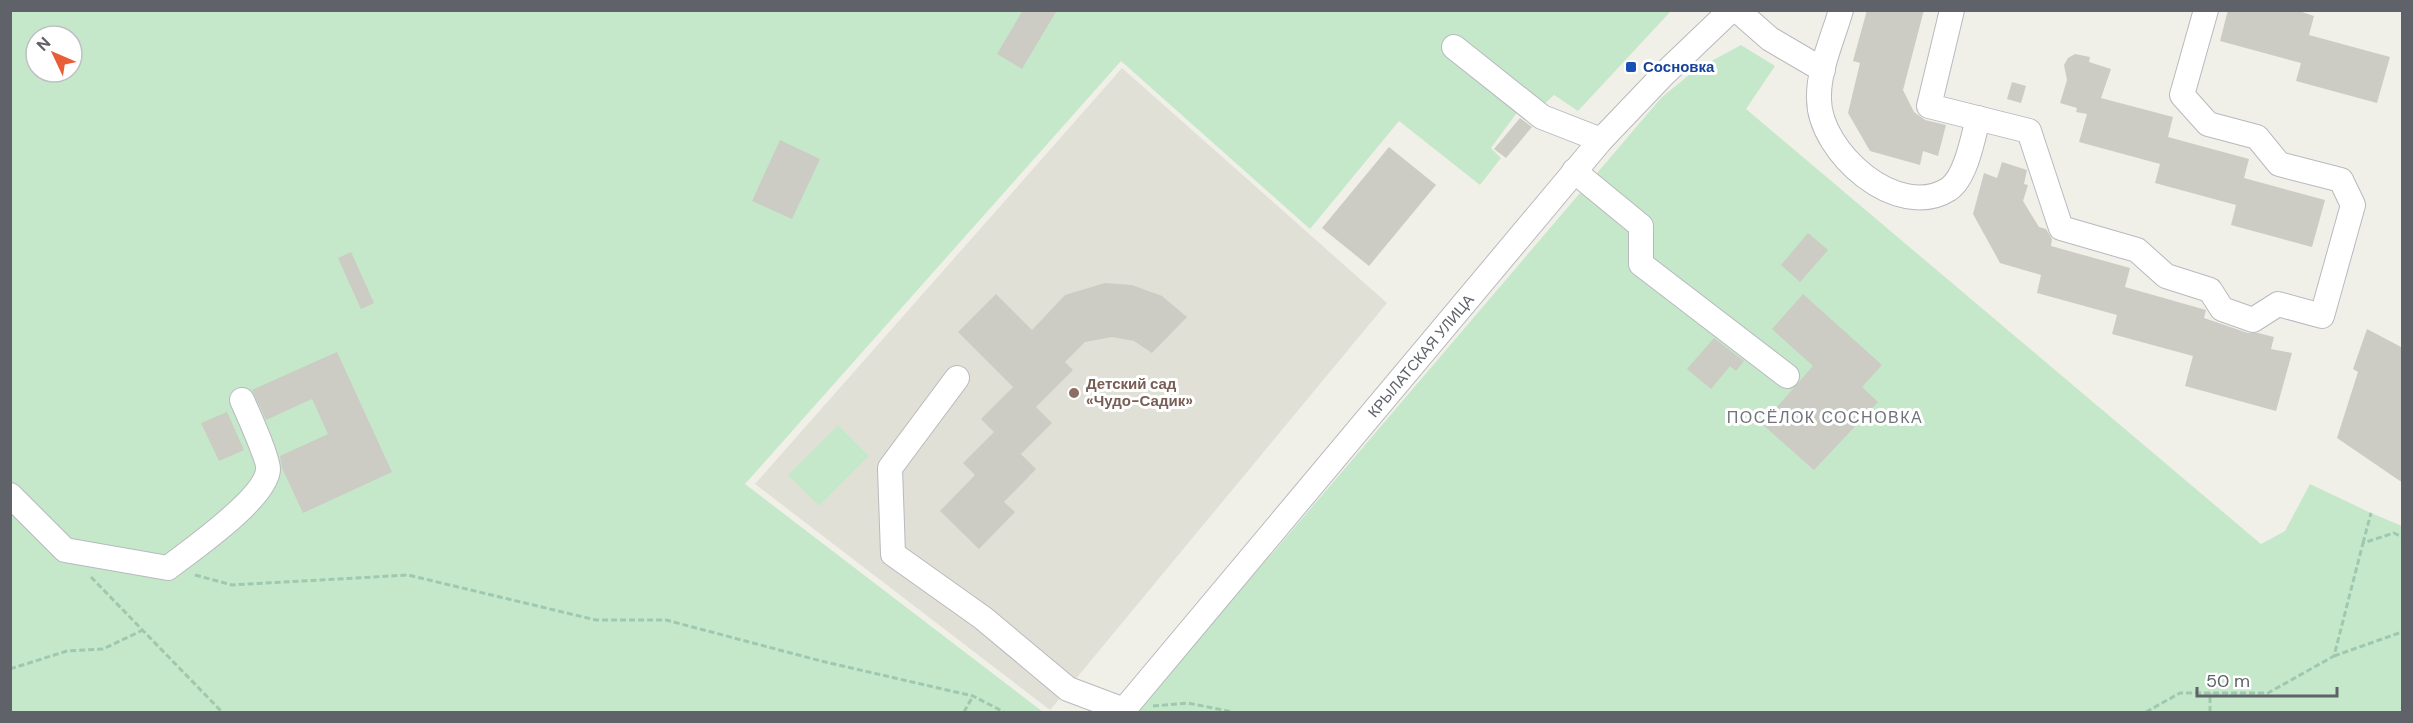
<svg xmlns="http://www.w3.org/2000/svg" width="2413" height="723" font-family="'DM Sans',sans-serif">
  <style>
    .education { fill: #e1e0d6 }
    .green { fill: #c5e8ca; fill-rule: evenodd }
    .building { fill: #cccbc4 }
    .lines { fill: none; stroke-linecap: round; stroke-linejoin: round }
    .minor-casing { stroke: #b8b9be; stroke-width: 26 }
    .path { stroke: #9fc8b0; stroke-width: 3; stroke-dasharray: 6 3; stroke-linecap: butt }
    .minor { stroke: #fff; stroke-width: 24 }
    .transit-dot { fill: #1a4fb4; stroke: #fff; stroke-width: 2 }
    .education-dot { fill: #8d6e63; stroke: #fff; stroke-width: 2 }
    .labels { text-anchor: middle; stroke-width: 6; stroke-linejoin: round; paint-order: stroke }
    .transit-label { font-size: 15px; font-weight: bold; fill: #164399; stroke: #fff; text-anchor: start }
    .street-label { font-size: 15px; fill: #5f6268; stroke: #fff }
    .education-label { font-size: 15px; font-weight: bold; fill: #785e54; stroke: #fff; text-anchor: start }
    .neighbourhood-label { font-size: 16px; letter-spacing: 1.5px; fill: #70747a; stroke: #fff }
  </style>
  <rect width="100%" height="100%" fill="#f1f0e8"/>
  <path class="education" d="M 1122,68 L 1387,303 L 1050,710 L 755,484 Z"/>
  <g class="green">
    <path d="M 10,11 L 1671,11 L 1578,111 L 1554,95 L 1539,109 L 1521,107 L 1491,148 L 1501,158 L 1480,185 L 1399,121 L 1310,229 L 1121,61 L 745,484 L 1043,712 L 11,712 ZM 36,36 L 72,36 L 72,72 L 36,72 Z"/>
    <path d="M 1741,45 L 1775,66 L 1746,109 L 2261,544 L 2285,531 L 2310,484 L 2371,513 L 2402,526 L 2402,712 L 1137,712 L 1661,98 L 1695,70 Z"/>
    <path d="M 838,425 L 869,456 L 819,506 L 788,475 Z"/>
  </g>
  <g class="building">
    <path d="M 1023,10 L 1057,10 L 1022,69 L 997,54 Z"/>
    <path d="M 1867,10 L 1924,10 L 1903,90 L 1914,112 L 1925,120 L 1946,125 L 1938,156 L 1923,151 L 1920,165 L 1870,151 L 1848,113 L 1860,63 L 1853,61 Z"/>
    <path d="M 2228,10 L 2296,10 L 2314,16 L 2309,35 L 2390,57 L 2377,103 L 2296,81 L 2301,63 L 2220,41 Z"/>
    <path d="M 2075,54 L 2090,57 L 2089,62 L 2111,69 L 2101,98 L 2173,117 L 2168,137 L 2249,159 L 2244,178 L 2325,200 L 2312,247 L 2231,225 L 2236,205 L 2155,183 L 2160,164 L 2079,142 L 2087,114 L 2076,112 L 2077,108 L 2060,103 L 2067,80 L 2064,65 L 2068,58 Z"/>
    <path d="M 2012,82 L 2026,86 L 2021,103 L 2007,99 Z"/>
    <path d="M 1520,118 L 1532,127 L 1506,158 L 1494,149 Z"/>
    <path d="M 780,140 L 820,159 L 792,219 L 752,201 Z"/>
    <path d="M 1389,147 L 1436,185 L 1369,266 L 1322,228 Z"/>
    <path d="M 2002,162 L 2027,170 L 2024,184 L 2028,185 L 2023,201 L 2039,227 L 2046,229 L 2052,239 L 2051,246 L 2130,268 L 2125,287 L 2206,310 L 2204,318 L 2248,333 L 2258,333 L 2274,337 L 2271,349 L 2292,353 L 2276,411 L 2185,386 L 2193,356 L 2112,334 L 2117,315 L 2037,293 L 2041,275 L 2000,263 L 1973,214 L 1984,173 L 1997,178 Z"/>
    <path d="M 1808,233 L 1828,250 L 1800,282 L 1781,265 Z"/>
    <path d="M 351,252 L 374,303 L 361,309 L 338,258 Z"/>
    <path d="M 1105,283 L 1132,285 L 1162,296 L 1187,317 L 1152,353 L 1134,341 L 1112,337 L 1085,342 L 1065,362 L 1073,370 L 1036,407 L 1052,423 L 1021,454 L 1036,469 L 1004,502 L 1015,512 L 979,549 L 940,511 L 975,475 L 963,463 L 994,432 L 981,419 L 1013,387 L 958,332 L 996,294 L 1032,330 L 1065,295 Z"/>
    <path d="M 1803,294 L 1882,365 L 1862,387 L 1878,402 L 1814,470 L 1762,424 L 1813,366 L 1772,329 Z"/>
    <path d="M 2367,329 L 2403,348 L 2403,483 L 2337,438 L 2358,372 L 2353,369 Z"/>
    <path d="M 1714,338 L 1744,361 L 1736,371 L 1730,366 L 1711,389 L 1687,369 Z"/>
    <path d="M 337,352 L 392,472 L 303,513 L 282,468 L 280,456 L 328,434 L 312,399 L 266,420 L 252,390 Z"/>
    <path d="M 227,412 L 244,450 L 219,461 L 201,423 Z"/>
  </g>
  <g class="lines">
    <defs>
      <g id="minor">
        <path d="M 1737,10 L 1770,39 L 1823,70"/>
        <path d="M 1841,10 C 1833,38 1818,70 1819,99 C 1819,152 1898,222 1949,189 C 1966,177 1973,138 1978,118"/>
        <path d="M 1952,10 L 1929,106 L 2029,131 L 2061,228 L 2137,250 L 2166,276 L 2210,290 L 2222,309 L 2253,320 L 2278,304 L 2322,316 L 2353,205 L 2341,180 L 2279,164 L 2257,137 L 2208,124 L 2182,95 L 2206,10"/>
        <path d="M 1454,47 L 1542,117 L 1601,140"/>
        <path d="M 1574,171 L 1641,226 L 1641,264 L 1787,376"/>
        <path d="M 957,378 L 890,468 L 893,554 L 983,618 L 1068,689 L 1124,710"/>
        <path d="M 10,495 L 65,550 L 168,568 C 191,550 267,498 268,469 C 269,460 247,411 242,400"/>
        <path d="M 1122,712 L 1601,140 L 1664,74 L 1731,10"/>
      </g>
    </defs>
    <use href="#minor" class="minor-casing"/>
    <g class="path">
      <path d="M 2363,543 L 2371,513"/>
      <path d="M 195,575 L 232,585 L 408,575 L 596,620 L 666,620 L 821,661 L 973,696 L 1004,712"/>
      <path d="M 91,577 L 222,712"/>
      <path d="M 2334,656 L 2402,632"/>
      <path d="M 10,669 L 67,651 L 103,649 L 143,630"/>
      <path d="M 1153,706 L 1188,703 L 1233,712"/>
      <path d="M 964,712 L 973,696"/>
      <path d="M 2146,712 L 2180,693 L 2268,693 L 2334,656 L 2363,543 L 2394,533 L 2402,537"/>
      <path d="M 2210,712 L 2210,693"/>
    </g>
    <use href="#minor" class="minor"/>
  </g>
  <rect class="transit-dot" x="1625" y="61" width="12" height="12" rx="3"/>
  <circle class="education-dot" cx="1074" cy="393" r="6"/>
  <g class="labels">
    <g class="transit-label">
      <text x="1643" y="72">Сосновка</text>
    </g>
    <g class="street-label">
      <text transform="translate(1421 356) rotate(-50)" y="5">КРЫЛАТСКАЯ УЛИЦА</text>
    </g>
    <g class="education-label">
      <text x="1086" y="389">Детский сад<tspan x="1086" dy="17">«Чудо-Садик»</tspan></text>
    </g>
    <g class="neighbourhood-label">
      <text x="1825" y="423">ПОСЁЛОК СОСНОВКА</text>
    </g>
  </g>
  <rect width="2413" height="723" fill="none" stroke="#5f6268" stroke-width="24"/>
  <g transform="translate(54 54) rotate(314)"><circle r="28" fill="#ffffff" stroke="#bfc0c3" stroke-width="1.5"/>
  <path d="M0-4.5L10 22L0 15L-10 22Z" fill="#e85f37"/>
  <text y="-9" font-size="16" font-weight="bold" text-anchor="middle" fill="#5f6268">N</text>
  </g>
  <path d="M2197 687v9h140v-9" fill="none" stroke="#5f6268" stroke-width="3"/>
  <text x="2206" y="687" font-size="18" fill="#5f6268" stroke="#ffffff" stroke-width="4.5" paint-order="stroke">50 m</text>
</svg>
